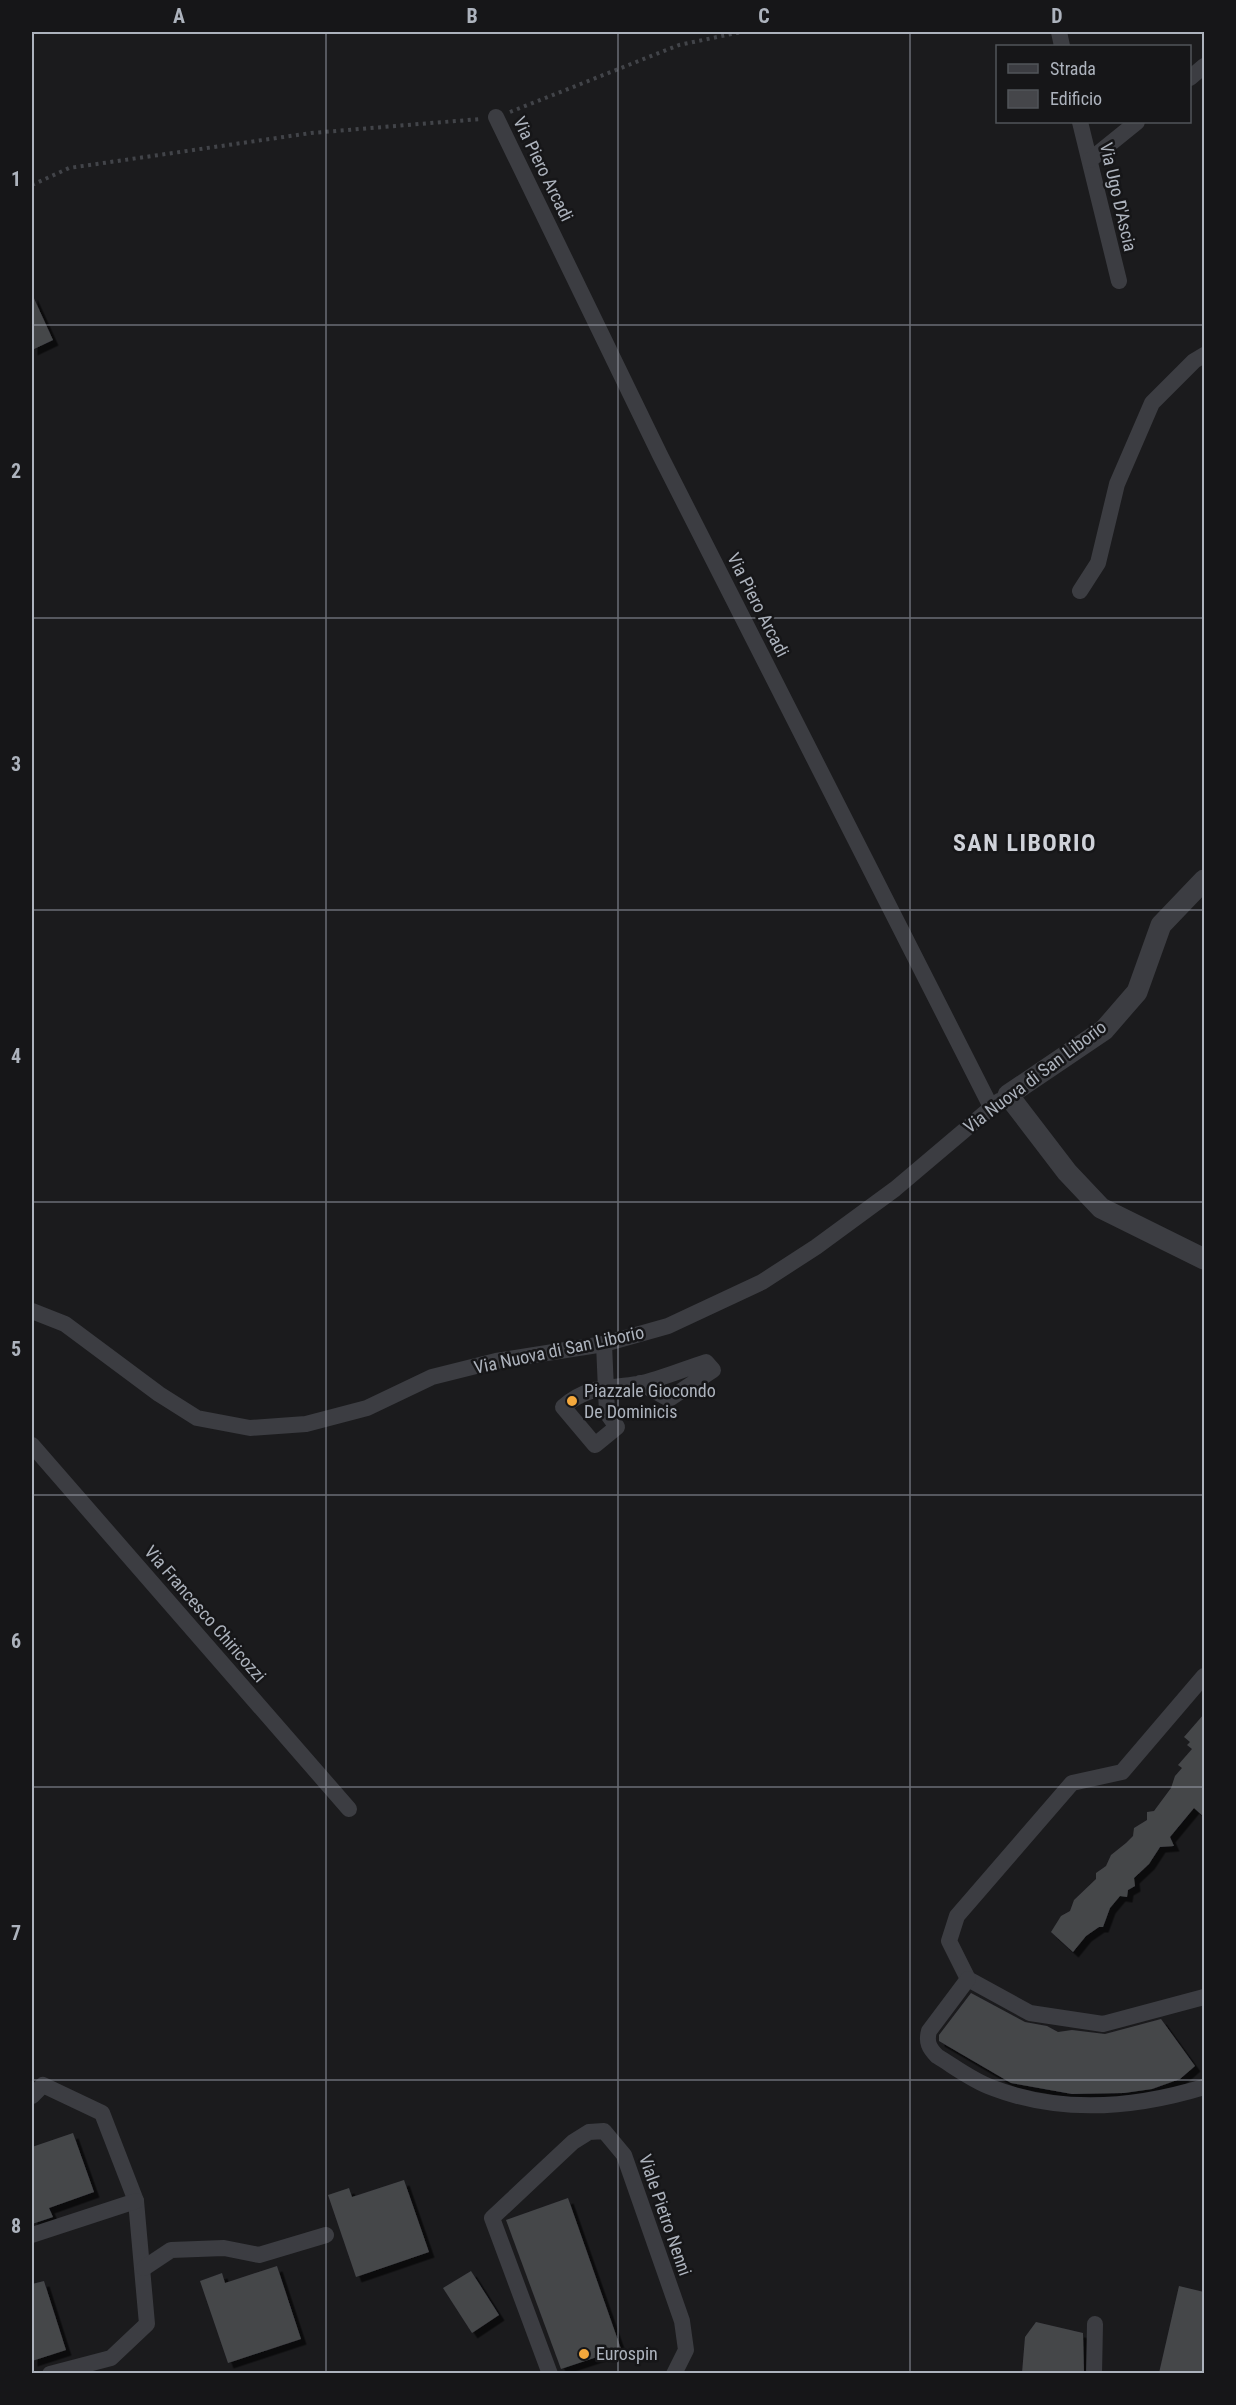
<svg xmlns="http://www.w3.org/2000/svg" width="1236" height="2405" font-family="'Roboto Condensed',sans-serif">
  <style>
    .building { fill: #45464a; filter: url(#shadow) }
    .lines { fill: none; stroke-linecap: round; stroke-linejoin: round }
    .path { stroke: #424449; stroke-width: 4; stroke-dasharray: 3 4.5; stroke-linecap: butt }
    .minor { stroke: #3c3d42; stroke-width: 16 }
    .tertiary { stroke: #3c3d42; stroke-width: 21 }
    .grid { fill: none; stroke: #adb3bd; stroke-width: 1.5; stroke-opacity: 0.55 }
    .poi-dot { fill: #f4a83c; stroke: #161618; stroke-width: 2 }
    .labels { text-anchor: middle; stroke-width: 5; stroke-linejoin: round; paint-order: stroke }
    .street-label { font-size: 18px; fill: #adb3bd; stroke: #161618 }
    .poi-label { font-size: 18px; fill: #adb3bd; stroke: #161618; text-anchor: start }
    .district-label { font-size: 24px; font-weight: bold; letter-spacing: 1.5px; fill: #cfd2d9; stroke: #161618 }
    .neatline { fill: none; stroke: #adb3bd; stroke-width: 2 }
    .grid-label { font-size: 20px; text-anchor: middle; font-weight: bold; fill: #adb3bd }
  </style>
  <defs>
    <filter id="shadow"><feDropShadow dx="5.5" dy="5.5" stdDeviation="0" flood-color="#0009"/></filter>
  </defs>
  <rect width="100%" height="100%" fill="#1b1b1d"/>
  <g class="building">
    <path d="M 32,294 L 53,340 L 32,350 Z"/>
    <path d="M 1204,1714 L 1204,1817 L 1194,1808 L 1170,1837 L 1174,1846 L 1160,1847 L 1149,1864 L 1134,1878 L 1135,1886 L 1128,1890 L 1127,1897 L 1120,1896 L 1110,1908 L 1103,1927 L 1099,1927 L 1086,1936 L 1073,1952 L 1051,1932 L 1061,1916 L 1070,1911 L 1074,1900 L 1096,1879 L 1096,1873 L 1106,1866 L 1111,1855 L 1126,1843 L 1133,1836 L 1134,1828 L 1147,1820 L 1147,1812 L 1154,1811 L 1171,1788 L 1175,1776 L 1182,1768 L 1178,1765 L 1192,1749 L 1187,1745 L 1190,1742 L 1184,1737 Z"/>
    <path d="M 971,1993 L 1025,2022 L 1047,2026 L 1058,2032 L 1072,2030 L 1105,2034 L 1161,2019 L 1195,2066 L 1180,2079 L 1152,2089 L 1124,2093 L 1072,2094 L 1011,2083 L 939,2041 L 939,2035 Z"/>
    <path d="M 73,2133 L 94,2192 L 49,2208 L 53,2217 L 32,2224 L 32,2147 Z"/>
    <path d="M 404,2180 L 429,2252 L 356,2277 L 328,2195 L 349,2188 L 352,2197 Z"/>
    <path d="M 568,2198 L 621,2349 L 561,2369 L 506,2220 Z"/>
    <path d="M 277,2266 L 301,2339 L 228,2363 L 200,2281 L 222,2273 L 225,2283 Z"/>
    <path d="M 471,2271 L 499,2315 L 472,2333 L 443,2288 Z"/>
    <path d="M 44,2281 L 66,2350 L 32,2361 L 32,2284 Z"/>
    <path d="M 1179,2286 L 1204,2292 L 1204,2373 L 1159,2373 Z"/>
    <path d="M 1036,2322 L 1083,2333 L 1084,2373 L 1022,2373 L 1025,2337 Z"/>
  </g>
  <g class="lines">
    <g class="path">
      <path d="M 510,112 L 679,45 L 741,32"/>
      <path d="M 32,185 L 69,168 L 311,133 L 480,119"/>
    </g>
    <g class="minor">
      <path d="M 1059,32 L 1062,46"/>
      <path d="M 1190,78 L 1204,66"/>
      <path d="M 496,117 L 660,455 L 991,1107"/>
      <path d="M 1080,122 L 1119,281"/>
      <path d="M 1090,160 L 1137,122"/>
      <path d="M 1080,591 L 1098,563 L 1117,484 L 1152,403 L 1194,361 L 1204,355"/>
      <path d="M 32,1311 L 65,1324 L 159,1394 L 197,1418 L 250,1428 L 306,1424 L 367,1408 L 432,1377 L 496,1361 L 604,1344 L 668,1326 L 762,1282 L 816,1247 L 895,1189 L 999,1101"/>
      <path d="M 604,1344 L 607,1413 L 617,1427 L 595,1445 L 563,1407 C 588,1385 608,1389 638,1384 C 661,1379 684,1369 706,1362 L 713,1370 L 669,1399 L 640,1383"/>
      <path d="M 32,1445 L 349,1809"/>
      <path d="M 1204,1676 L 1122,1772 L 1072,1783 L 957,1916 L 949,1941 L 968,1979 L 1030,2013 L 1103,2024 L 1204,1997"/>
      <path d="M 968,1979 L 929,2031 C 926,2042 929,2048 937,2056 C 955,2067 973,2081 993,2088 C 1061,2114 1135,2108 1204,2087"/>
      <path d="M 32,2096 L 43,2085 L 102,2113 L 136,2201 L 147,2324 L 111,2358 L 50,2374"/>
      <path d="M 32,2235 L 136,2201"/>
      <path d="M 144,2268 L 171,2250 L 224,2248 L 259,2255 L 326,2235"/>
      <path d="M 550,2374 L 492,2218 L 573,2142 L 589,2132 L 604,2131 L 624,2155 L 682,2321 L 686,2350 L 674,2374"/>
      <path d="M 1094,2374 L 1095,2324"/>
    </g>
    <path class="tertiary" d="M 1204,880 L 1161,925 L 1137,992 L 1104,1030 L 1008,1095 L 1067,1172 L 1101,1208 L 1204,1259"/>
  </g>
  <path class="grid" d="M 326,32 L 326,2374M 618,32 L 618,2374M 910,32 L 910,2374M 32,325 L 1204,325M 32,618 L 1204,618M 32,910 L 1204,910M 32,1202 L 1204,1202M 32,1495 L 1204,1495M 32,1787 L 1204,1787M 32,2080 L 1204,2080"/>
  <g class="poi-dot">
    <circle cx="572" cy="1401" r="6"/>
    <circle cx="584" cy="2354" r="6"/>
  </g>
  <g class="labels">
    <g class="street-label">
      <text transform="translate(543 169) rotate(64)" y="6">Via Piero Arcadi</text>
      <text transform="translate(1118 197) rotate(77)" y="6">Via Ugo D'Ascia</text>
      <text transform="translate(758 605) rotate(63)" y="6">Via Piero Arcadi</text>
      <text transform="translate(1035 1077) rotate(-37)" y="6">Via Nuova di San Liborio</text>
      <text transform="translate(559 1350) rotate(-12)" y="6">Via Nuova di San Liborio</text>
      <text transform="translate(205 1614) rotate(49)" y="6">Via Francesco Chiricozzi</text>
      <text transform="translate(665 2215) rotate(71)" y="6">Viale Pietro Nenni</text>
    </g>
    <g class="poi-label">
      <text x="584" y="1397">Piazzale Giocondo<tspan x="584" dy="21">De Dominicis</tspan></text>
      <text x="596" y="2360">Eurospin</text>
    </g>
    <g class="district-label">
      <text x="1025" y="851">SAN LIBORIO</text>
    </g>
  </g>
  <rect width="1236" height="2405" fill="none" stroke="#161618" stroke-width="66"/>
  <rect x="996" y="45" width="195" height="78" fill="#161618" stroke="#52555a" stroke-width="1.5"/>
  <rect x="1008" y="64" width="30" height="9" fill="#3c3d42" stroke="#52555a" stroke-width="1.5"/>
  <text x="1050" y="75" font-size="18" fill="#adb3bd">Strada</text>
  <rect x="1008" y="90" width="30" height="18" fill="#45464a" stroke="#52555a" stroke-width="1.5"/>
  <text x="1050" y="105" font-size="18" fill="#adb3bd">Edificio</text>
  <rect x="33" y="33" width="1170" height="2339" class="neatline"/>
  <g class="grid-label">
    <text x="179" y="23">A</text>
    <text x="472" y="23">B</text>
    <text x="764" y="23">C</text>
    <text x="1057" y="23">D</text>
    <text x="16" y="186">1</text>
    <text x="16" y="478">2</text>
    <text x="16" y="771">3</text>
    <text x="16" y="1063">4</text>
    <text x="16" y="1356">5</text>
    <text x="16" y="1648">6</text>
    <text x="16" y="1940">7</text>
    <text x="16" y="2233">8</text>
  </g>
</svg>
